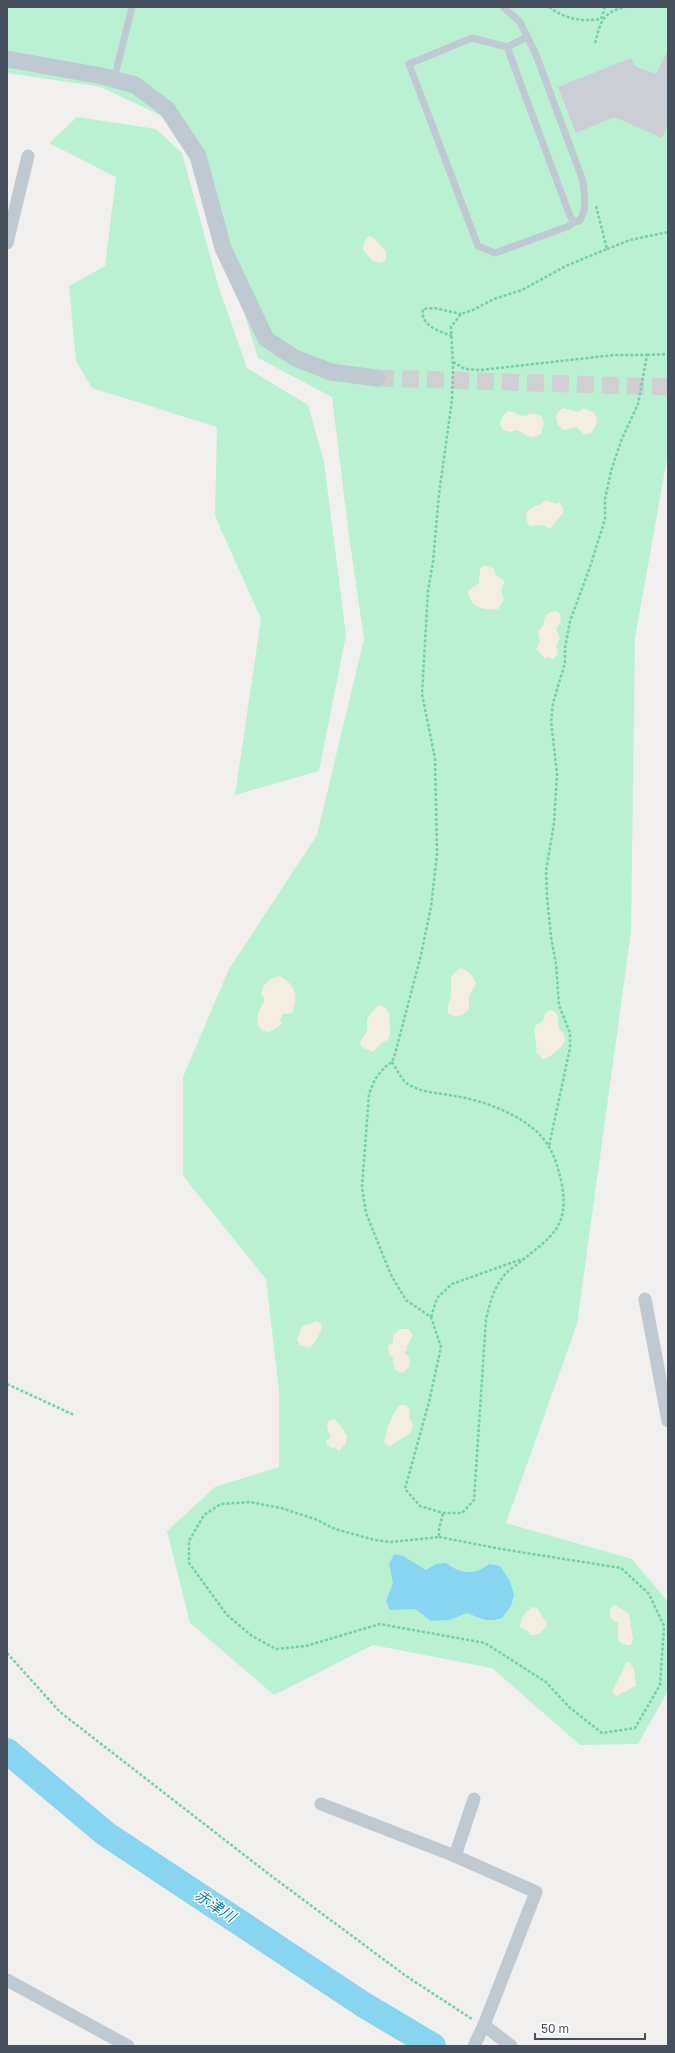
<svg xmlns="http://www.w3.org/2000/svg" width="675" height="2053" font-family="'Golos Text','Noto Sans JP',sans-serif">
  <style>
    .green { fill: #bbf1d3 }
    .sand { fill: #f3eedf }
    .water { fill: #87d5f0 }
    .lines { fill: none; stroke-linecap: round; stroke-linejoin: round }
    .river { stroke: #87d5f0; stroke-width: 26 }
    .building { fill: #cbced4 }
    .tertiary-tunnel { stroke: #d0cfd2; stroke-width: 17; stroke-dasharray: 17 8; stroke-linecap: butt }
    .path { stroke: #72d1a7; stroke-width: 2.5; stroke-dasharray: 3 2; stroke-linecap: butt }
    .service { stroke: #bfc9d2; stroke-width: 7 }
    .minor { stroke: #bfc9d2; stroke-width: 13 }
    .tertiary { stroke: #bfc9d2; stroke-width: 17 }
    .labels { text-anchor: middle; stroke-width: 3; stroke-linejoin: round; paint-order: stroke }
    .water-label { font-size: 15px; font-style: italic; fill: #077ea9; stroke: #fff }
  </style>
  <rect width="100%" height="100%" fill="#f2efef"/>
  <g class="green">
    <path d="M 7,7 L 668,7 L 668,453 L 635,638 L 631,932 L 577,1324 L 506,1523 L 632,1559 L 668,1602 L 668,1691 L 638,1744 L 580,1745 L 492,1668 L 373,1645 L 274,1695 L 190,1623 L 167,1531 L 215,1487 L 279,1467 L 279,1391 L 266,1279 L 183,1176 L 183,1077 L 229,969 L 317,835 L 364,639 L 349,536 L 332,397 L 258,358 L 187,128 L 101,87 L 7,73 Z"/>
    <path d="M 77,117 L 156,129 L 182,153 L 218,285 L 247,368 L 308,405 L 324,462 L 346,635 L 319,771 L 235,795 L 261,619 L 215,516 L 217,427 L 92,388 L 76,361 L 69,286 L 105,266 L 116,177 L 49,143 Z"/>
  </g>
  <g class="sand">
    <path d="M 368,236 L 374,238 L 386,252 L 386,259 L 382,263 L 373,261 L 363,250 L 364,243 Z"/>
    <path d="M 564,408 L 578,412 L 584,408 L 595,413 L 597,422 L 592,432 L 585,435 L 576,427 L 564,430 L 558,426 L 556,416 L 560,410 Z"/>
    <path d="M 508,411 C 513,411 519,416 523,416 C 527,416 531,412 536,414 C 547,416 544,428 540,435 L 531,437 L 516,430 L 510,432 L 503,430 L 500,424 L 502,417 Z"/>
    <path d="M 546,500 L 556,504 L 559,502 L 563,508 L 563,513 L 550,529 L 542,525 L 530,526 L 527,522 L 526,513 C 533,504 540,507 546,500 Z"/>
    <path d="M 485,565 L 494,569 L 496,575 L 505,581 L 501,590 L 504,599 L 498,609 C 482,610 471,609 468,591 L 479,583 L 480,569 Z"/>
    <path d="M 555,611 L 560,614 L 561,620 L 556,629 L 560,638 L 556,645 L 558,654 L 553,659 L 548,657 L 545,659 L 536,649 L 540,642 L 538,631 L 543,626 C 545,617 544,614 555,611 Z"/>
    <path d="M 460,968 C 468,971 472,974 476,983 L 469,998 L 469,1009 C 462,1016 456,1019 448,1013 C 446,1005 451,1001 451,994 C 453,980 446,979 460,968 Z"/>
    <path d="M 280,976 C 296,986 299,996 292,1013 L 283,1014 L 280,1020 L 282,1024 L 269,1032 L 263,1031 C 252,1022 259,1010 265,1000 L 261,994 C 264,983 269,978 280,976 Z"/>
    <path d="M 378,1005 L 386,1008 L 390,1016 C 388,1024 392,1033 388,1040 L 382,1042 L 373,1052 L 361,1047 L 360,1042 L 367,1031 L 367,1019 Z"/>
    <path d="M 551,1010 C 561,1014 557,1020 559,1028 C 561,1033 567,1036 564,1042 C 563,1047 548,1059 543,1059 L 536,1052 C 538,1043 533,1036 535,1026 L 543,1021 L 545,1013 Z"/>
    <path d="M 316,1321 L 322,1325 C 321,1334 315,1341 310,1348 L 300,1345 L 297,1339 L 302,1327 Z"/>
    <path d="M 400,1329 L 408,1329 L 413,1335 L 407,1346 L 407,1350 L 404,1352 L 410,1358 L 409,1367 L 402,1373 C 394,1371 392,1364 393,1357 L 389,1355 L 388,1346 L 393,1342 L 393,1335 Z"/>
    <path d="M 400,1405 L 406,1405 L 410,1410 L 409,1418 L 413,1425 L 410,1433 L 390,1446 L 385,1444 C 383,1434 394,1411 400,1405 Z"/>
    <path d="M 334,1419 C 338,1422 345,1432 347,1436 L 346,1443 L 339,1451 L 334,1447 L 331,1448 L 326,1443 L 327,1439 L 331,1438 L 327,1427 L 328,1422 Z"/>
    <path d="M 615,1605 L 629,1614 L 633,1639 L 631,1645 C 615,1646 618,1634 618,1623 C 610,1619 609,1616 610,1608 Z"/>
    <path d="M 532,1607 L 537,1608 L 547,1624 C 543,1631 539,1636 531,1635 L 528,1631 L 520,1627 C 520,1619 526,1612 532,1607 Z"/>
    <path d="M 630,1662 L 634,1669 L 636,1686 L 616,1696 L 612,1692 L 626,1663 Z"/>
  </g>
  <path class="water" d="M 394,1554 L 403,1556 L 426,1570 L 436,1564 L 446,1563 C 461,1574 474,1576 489,1564 L 500,1566 L 510,1581 L 514,1595 L 511,1606 L 502,1618 L 495,1620 L 485,1620 L 467,1613 L 449,1620 L 431,1621 L 415,1609 L 390,1610 L 386,1601 L 393,1583 L 389,1564 Z"/>
  <g class="lines">
    <path class="river" d="M 7,1751 L 106,1834 L 364,2005 L 433,2046"/>
  </g>
  <path class="building" d="M 668,50 L 668,124 L 662,138 L 615,117 L 576,133 L 558,87 L 631,58 L 636,67 L 656,74 Z"/>
  <g class="lines">
    <path class="tertiary-tunnel" d="M 377,378 L 668,387"/>
    <g class="path">
      <path d="M 549,7 C 565,19 582,22 601,19 L 605,7"/>
      <path d="M 595,43 C 601,21 602,13 625,7"/>
      <path d="M 607,249 L 630,240 L 668,232"/>
      <path d="M 452,336 C 439,331 420,326 423,309 L 434,308 L 461,314"/>
      <path d="M 647,355 L 668,354"/>
      <path d="M 453,362 L 465,369 L 481,370 L 614,355 L 647,355 L 638,404 L 621,441 L 611,471 L 605,499 L 605,519 L 590,567 L 570,621 L 565,648 L 565,663 L 553,703 L 551,721 L 557,774 L 554,823 L 546,871 L 547,896 L 551,937 L 556,964 L 559,1005 L 570,1033 L 570,1048 L 549,1146"/>
      <path d="M 392,1062 C 397,1069 401,1080 408,1084 C 421,1093 441,1093 455,1096 C 486,1101 533,1118 549,1147 C 556,1159 559,1171 562,1185 C 570,1228 549,1238 519,1263 C 514,1267 507,1271 503,1277 C 493,1289 490,1304 486,1319 L 474,1500 L 462,1513 L 443,1513 L 420,1506 L 405,1489 L 429,1402 L 441,1347 L 431,1317 L 406,1300 L 391,1275 L 366,1213 L 362,1187 L 369,1094 L 375,1079 L 385,1067 L 392,1062 L 395,1054 L 421,955 L 431,907 L 437,854 L 435,759 L 422,694 L 428,591 L 433,562 L 439,494 L 452,400 L 453,365 L 451,327 L 461,314 L 473,310 L 494,299 L 522,290 L 566,266 L 607,249 L 596,206"/>
      <path d="M 431,1317 L 437,1298 L 452,1284 L 522,1259"/>
      <path d="M 7,1384 L 74,1415"/>
      <path d="M 439,1537 L 501,1549 L 621,1568 L 649,1594 L 664,1626 L 660,1685 L 635,1728 L 602,1733 L 569,1707 L 546,1682 L 485,1643 L 380,1624 L 306,1646 L 276,1649 L 252,1636 L 227,1615 L 189,1563 L 189,1541 L 204,1515 L 221,1504 L 250,1502 L 281,1508 L 315,1519 L 335,1529 L 375,1540 L 391,1542 L 439,1537 L 439,1529 L 443,1513"/>
      <path d="M 7,1653 L 60,1712 L 270,1875 L 406,1976 L 472,2019"/>
    </g>
    <g class="service">
      <path d="M 503,7 L 520,22 L 535,52 L 583,181 C 584,195 588,210 579,221 L 574,222 L 570,216 L 507,47 L 527,37"/>
      <path d="M 507,47 L 472,38 L 409,64 L 478,246 L 495,253 L 569,226 L 574,222"/>
      <path d="M 114,79 L 132,7"/>
    </g>
    <g class="minor">
      <path d="M 7,243 L 28,156"/>
      <path d="M 645,1299 L 668,1421"/>
      <path d="M 321,1804 L 455,1856 L 536,1892 L 484,2025 L 474,2046"/>
      <path d="M 455,1856 L 474,1799"/>
      <path d="M 7,1980 L 128,2046"/>
      <path d="M 484,2025 L 511,2046"/>
    </g>
    <path class="tertiary" d="M 7,59 L 102,76 L 135,85 L 167,109 L 198,156 L 223,248 L 266,339 L 295,358 L 331,372 L 377,378"/>
  </g>
  <g class="labels">
    <g class="water-label">
      <text transform="translate(215 1906) rotate(34)" y="5">赤津川</text>
    </g>
  </g>
  <rect width="675" height="2053" fill="none" stroke="#46515d" stroke-width="16"/>
  <path d="M535 2033v6h110v-6" fill="none" stroke="#46515d" stroke-width="2"/>
  <text x="541" y="2033" font-size="12" fill="#46515d" stroke="#ffffff" stroke-width="3" paint-order="stroke">50 m</text>
</svg>
